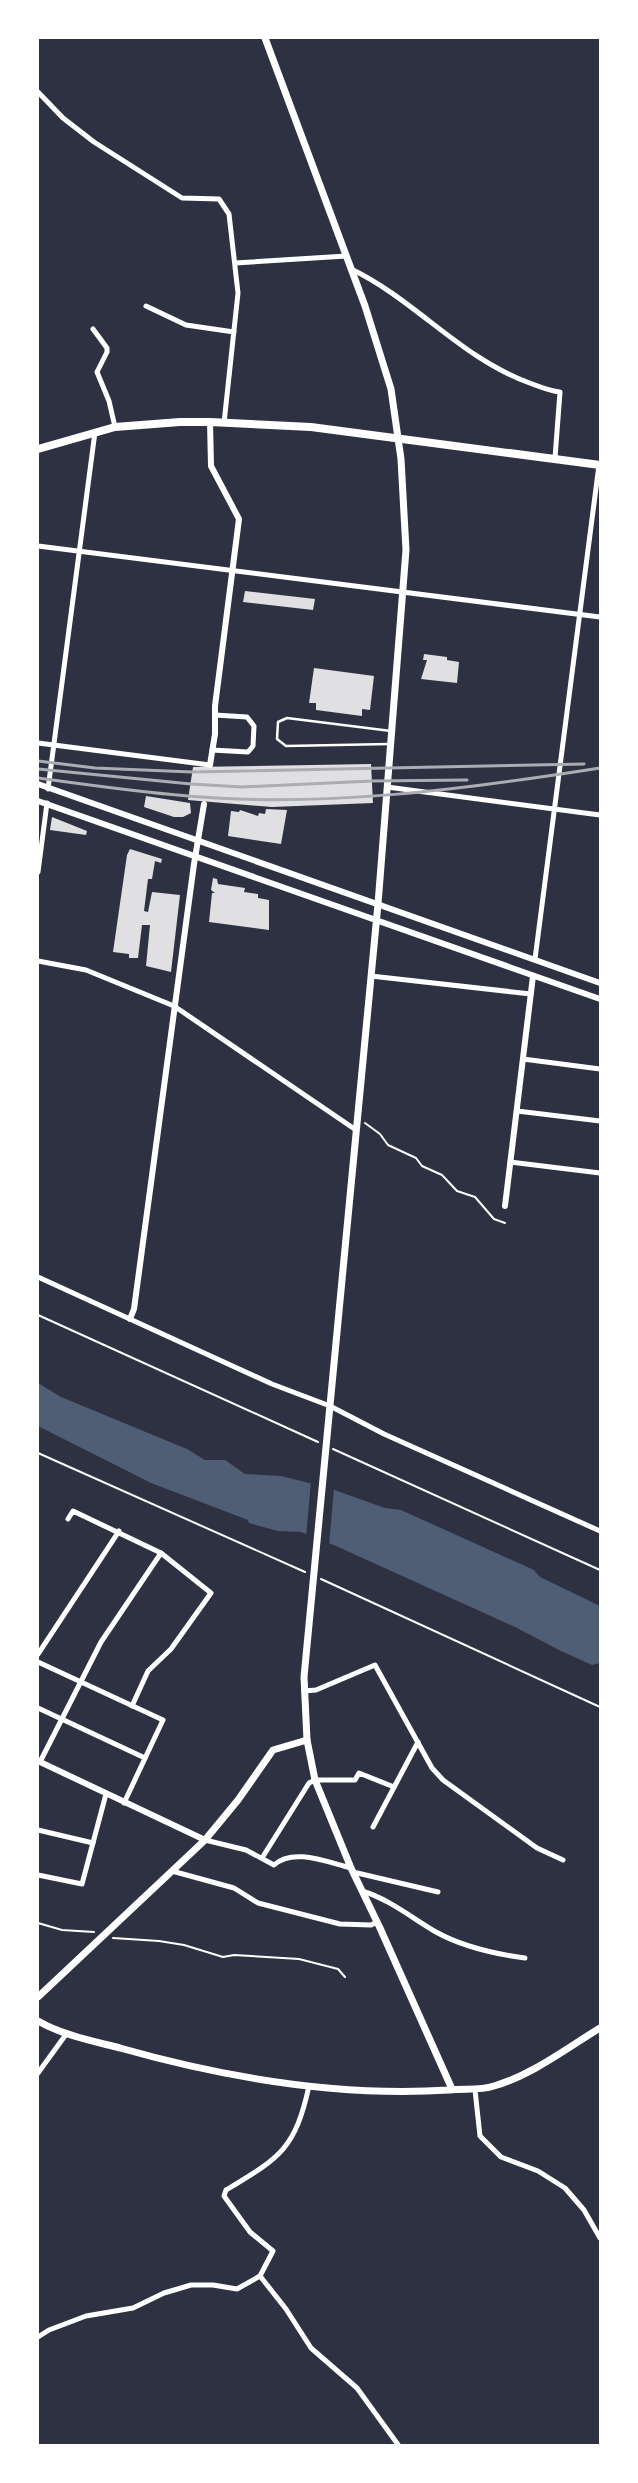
<svg xmlns="http://www.w3.org/2000/svg" width="638" height="2483" font-family="'Varela Round',sans-serif">
  <style>
    .water { fill: #4f5d75 }
    .pier { fill: #2d3142 }
    .building { fill: #e0e0e3 }
    .lines { fill: none; stroke-linecap: round; stroke-linejoin: round }
    .path { stroke: #fff; stroke-width: 2 }
    .service { stroke: #fff; stroke-width: 2.5 }
    .minor { stroke: #fff; stroke-width: 5 }
    .tertiary { stroke: #fff; stroke-width: 6 }
    .secondary { stroke: #fff; stroke-width: 7 }
    .primary { stroke: #fff; stroke-width: 8 }
    .rail { stroke: #abadb3; stroke-width: 3 }
  </style>
  <rect width="100%" height="100%" fill="#2d3142"/>
  <path class="water" d="M 38,1383 L 61,1397 L 187,1449 L 205,1460 L 225,1460 L 245,1474 L 281,1476 L 329,1488 L 385,1508 L 401,1510 L 534,1570 L 540,1577 L 600,1606 L 600,1663 L 592,1665 L 561,1651 L 515,1627 L 336,1546 L 301,1532 L 278,1531 L 249,1523 L 248,1520 L 151,1483 L 38,1426 Z"/>
  <path class="pier" d="M 311,1481 L 334,1488 L 329,1546 L 306,1537 Z"/>
  <g class="building">
    <path d="M 245,591 L 315,599 L 313,610 L 243,602 Z"/>
    <path d="M 424,654 L 447,657 L 447,660 L 459,662 L 457,683 L 421,679 L 427,660 L 423,660 Z"/>
    <path d="M 314,668 L 374,676 L 370,710 L 362,709 L 362,716 L 316,710 L 316,703 L 309,703 Z"/>
    <path d="M 371,764 L 373,803 L 272,807 L 188,800 L 193,767 Z"/>
    <path d="M 146,796 L 190,803 L 191,813 L 183,817 L 174,817 L 144,807 Z"/>
    <path d="M 266,809 L 287,810 L 281,844 L 228,836 L 231,811 L 239,812 L 240,810 L 258,816 L 259,813 L 265,814 Z"/>
    <path d="M 52,817 L 87,831 L 86,835 L 50,830 Z"/>
    <path d="M 130,849 L 162,859 L 161,863 L 155,861 L 152,879 L 148,879 L 144,911 L 148,912 L 152,892 L 180,895 L 171,972 L 146,966 L 150,925 L 142,925 L 138,958 L 129,958 L 129,954 L 113,952 L 127,855 Z"/>
    <path d="M 213,878 L 217,879 L 218,884 L 245,888 L 244,892 L 258,894 L 258,898 L 269,900 L 269,930 L 209,922 L 212,893 L 215,893 L 211,890 Z"/>
  </g>
  <g class="lines">
    <g class="path">
      <path d="M 365,1123 L 380,1134 L 388,1145 L 416,1158 L 422,1166 L 442,1175 L 457,1191 L 475,1197 L 494,1219 L 505,1223"/>
      <path d="M 38,1315 L 318,1442"/>
      <path d="M 333,1449 L 600,1570"/>
      <path d="M 38,1453 L 305,1572"/>
      <path d="M 321,1579 L 600,1707"/>
      <path d="M 38,1923 L 62,1930 L 94,1932"/>
      <path d="M 113,1938 L 159,1941 L 184,1945 L 223,1957 L 234,1955 L 299,1959 L 338,1969 L 345,1977"/>
    </g>
    <path class="service" d="M 389,744 L 286,746 L 277,739 L 278,722 L 287,718 L 391,731"/>
    <g class="minor">
      <path d="M 38,92 L 63,118 L 94,142 L 182,198 L 219,199 L 229,214 L 238,293 L 224,423"/>
      <path d="M 235,263 L 346,256"/>
      <path d="M 351,269 C 414,299 460,357 527,382 C 538,386 549,391 560,392 L 555,458"/>
      <path d="M 146,306 L 186,325 L 234,332"/>
      <path d="M 93,329 L 107,348 L 107,352 L 97,372 L 109,401 L 115,427"/>
      <path d="M 38,546 L 600,617"/>
      <path d="M 38,743 L 210,765"/>
      <path d="M 212,750 L 248,752 L 253,746 L 254,726 L 247,717 L 215,715"/>
      <path d="M 387,787 L 600,815"/>
      <path d="M 48,789 L 95,432"/>
      <path d="M 38,872 L 47,803"/>
      <path d="M 535,959 L 599,465"/>
      <path d="M 38,961 L 86,970 L 174,1006 L 356,1130"/>
      <path d="M 371,976 L 531,994"/>
      <path d="M 523,1059 L 600,1069"/>
      <path d="M 517,1111 L 600,1121"/>
      <path d="M 510,1162 L 600,1173"/>
      <path d="M 38,1277 L 272,1384 L 330,1406 L 384,1434 L 600,1531"/>
      <path d="M 68,1519 L 73,1511 L 161,1553 L 211,1593 L 171,1649 L 148,1671 L 132,1706"/>
      <path d="M 38,1654 L 119,1531"/>
      <path d="M 38,1662 L 163,1720 L 124,1803"/>
      <path d="M 304,1691 L 316,1690 L 375,1665 L 432,1768 L 443,1780 L 537,1848 L 563,1860"/>
      <path d="M 38,1708 L 145,1758"/>
      <path d="M 40,1762 L 101,1642 L 161,1553"/>
      <path d="M 373,1827 L 418,1742"/>
      <path d="M 38,1830 L 93,1843"/>
      <path d="M 205,1840 L 246,1850 L 274,1865 C 293,1847 329,1863 351,1868"/>
      <path d="M 262,1858 L 309,1783 L 315,1780 L 355,1780 L 359,1773 L 394,1787"/>
      <path d="M 172,1871 L 234,1888 L 258,1903 L 340,1924 L 371,1925 L 377,1922"/>
      <path d="M 353,1872 L 438,1892"/>
      <path d="M 38,1875 L 82,1884 L 106,1794"/>
      <path d="M 362,1891 C 389,1899 412,1918 436,1932 C 463,1947 495,1954 525,1958"/>
      <path d="M 38,2073 L 67,2033"/>
      <path d="M 475,2090 L 480,2136 L 501,2157 L 538,2171 L 565,2188 L 584,2210 L 600,2238"/>
      <path d="M 260,2276 L 273,2251 L 250,2232 L 224,2196 L 226,2190 C 279,2158 295,2150 309,2086"/>
      <path d="M 260,2276 L 286,2309 L 311,2348 L 357,2388 L 399,2446"/>
      <path d="M 38,2337 L 49,2330 L 86,2316 L 133,2308 L 164,2293 L 191,2285 L 213,2285 L 237,2289 L 260,2276"/>
    </g>
    <g class="tertiary">
      <path d="M 210,765 L 215,734 L 215,706 L 239,519 L 211,466 L 210,422"/>
      <path d="M 38,784 L 600,983"/>
      <path d="M 38,801 L 600,999"/>
      <path d="M 505,1206 L 533,976"/>
      <path d="M 130,1319 L 134,1309 L 194,864 L 204,804"/>
      <path d="M 38,1761 L 205,1840"/>
    </g>
    <g class="secondary">
      <path d="M 265,38 L 365,306 L 391,389 L 401,459 L 406,550 L 378,904 L 304,1677 L 307,1740 L 315,1780 L 351,1868 L 380,1928 L 452,2089"/>
      <path d="M 38,1997 L 205,1840 L 238,1800 L 273,1750 L 307,1740"/>
      <path d="M 38,2021 C 62,2035 93,2041 120,2048 C 226,2078 339,2097 449,2090 C 465,2088 479,2091 494,2086 C 532,2075 567,2048 600,2028"/>
    </g>
    <path class="primary" d="M 38,449 L 115,427 L 180,422 L 210,422 L 311,427 L 600,465"/>
    <g class="rail">
      <path d="M 38,761 L 95,768 L 192,772 L 584,764"/>
      <path d="M 38,769 L 191,784 L 242,787 L 372,781 L 467,780"/>
      <path d="M 38,778 C 88,785 138,792 188,796 C 323,808 467,789 600,768"/>
    </g>
  </g>
  <rect width="638" height="2483" fill="none" stroke="#ffffff" stroke-width="78"/>
</svg>
